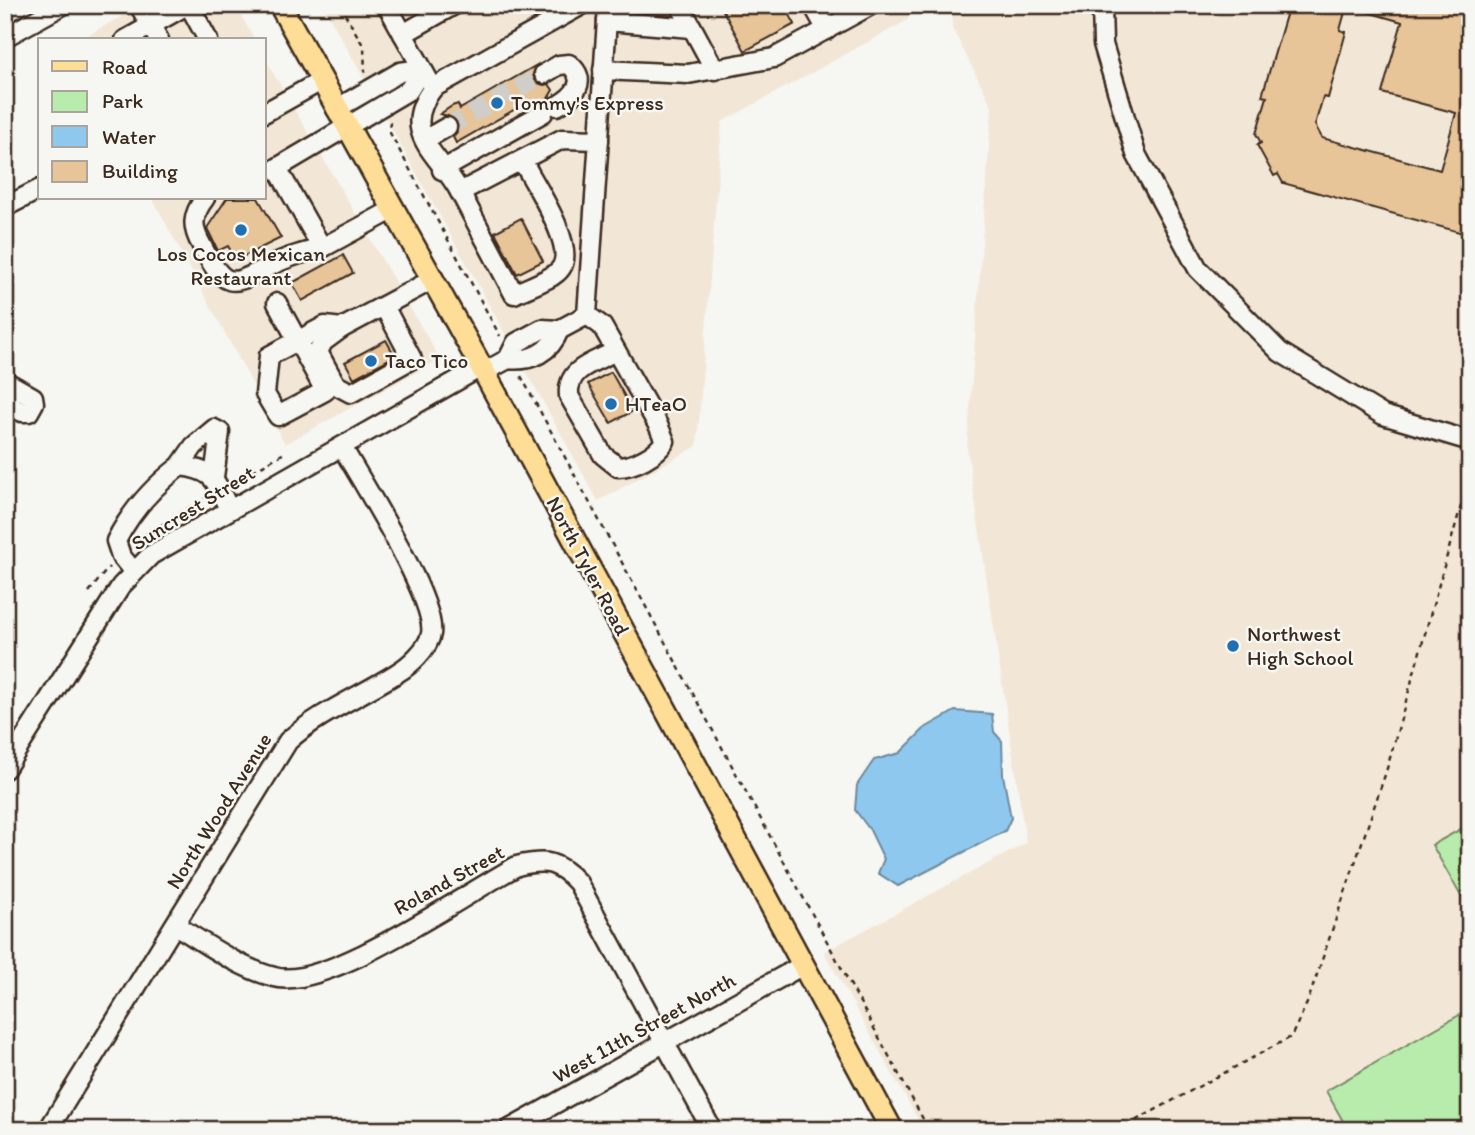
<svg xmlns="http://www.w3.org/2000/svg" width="1475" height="1135" font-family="Itim,sans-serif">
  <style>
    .built { fill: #f2e7d7 }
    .green { fill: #b8ecac; stroke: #7a8b65; stroke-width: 2 }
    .water { fill: #8ec8ee; stroke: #6d899b; stroke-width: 2 }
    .building { fill: #e8c499; stroke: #3b2a1e; stroke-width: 2 }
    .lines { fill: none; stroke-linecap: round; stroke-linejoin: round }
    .minor-tunnel { stroke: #d1cdc8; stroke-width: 18; stroke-dasharray: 18 9; stroke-linecap: butt }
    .minor-casing { stroke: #3b2a1e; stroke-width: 23 }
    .major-casing { stroke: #3b2a1e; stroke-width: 26 }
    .path { stroke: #3b2a1e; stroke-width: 2.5; stroke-dasharray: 5 5; stroke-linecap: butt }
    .minor { stroke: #f6f6f2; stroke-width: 18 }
    .major { stroke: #fedd96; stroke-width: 21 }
    .poi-dot { fill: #1f6fb2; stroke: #f6f6f2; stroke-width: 2.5 }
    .labels { text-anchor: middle; stroke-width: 5; stroke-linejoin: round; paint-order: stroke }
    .poi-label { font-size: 21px; fill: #3b2a1e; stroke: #f6f6f2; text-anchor: start }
    .street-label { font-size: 21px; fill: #3b2a1e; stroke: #f6f6f2 }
  </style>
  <rect width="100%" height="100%" fill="#f6f6f2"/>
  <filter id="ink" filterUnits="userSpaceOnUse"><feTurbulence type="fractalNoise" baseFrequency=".0143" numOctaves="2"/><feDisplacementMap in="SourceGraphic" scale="14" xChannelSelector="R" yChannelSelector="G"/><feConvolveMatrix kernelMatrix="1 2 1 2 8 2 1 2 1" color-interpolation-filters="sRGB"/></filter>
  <g filter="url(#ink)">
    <g class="built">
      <path d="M 142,5 L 235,5 L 255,40 L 79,40 Z"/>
      <path d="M 323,5 L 908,5 L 908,20 L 722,122 L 697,446 L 598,501 Z"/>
      <path d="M 953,5 L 1470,5 L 1470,1130 L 924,1130 L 824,952 L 1026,843 L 967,448 L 992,106 L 952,28 Z"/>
      <path d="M 264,57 L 440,359 L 285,444 L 152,198 L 264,198 Z"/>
    </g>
    <g class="green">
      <path d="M 1470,824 L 1470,912 L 1432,845 Z"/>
      <path d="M 1470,1009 L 1470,1130 L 1348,1130 L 1326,1091 Z"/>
    </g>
    <path class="water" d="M 955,711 L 992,714 L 994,732 L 1002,741 L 1003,775 L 1011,818 L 1005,831 L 898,886 L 878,873 L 884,859 L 870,830 L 855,810 L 857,785 L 874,760 L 900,753 L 925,728 Z"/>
    <g class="building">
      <path d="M 720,5 L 784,5 L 795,24 L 745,51 Z"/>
      <path d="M 1289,5 L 1307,9 L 1308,5 L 1347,5 L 1340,30 L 1346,32 L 1328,98 L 1323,97 L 1315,125 L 1322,138 L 1440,170 L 1456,113 L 1382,93 L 1402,22 L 1357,9 L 1358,5 L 1470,5 L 1470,235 L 1283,183 L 1278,174 L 1274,176 L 1257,145 L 1261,143 L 1256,134 L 1267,97 L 1262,96 Z"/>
      <path d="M 537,65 L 533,74 L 535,80 L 544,85 L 549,84 L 553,90 L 546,102 L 526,103 L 456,143 L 453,137 L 457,132 L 457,122 L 452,117 L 440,114 L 452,106 L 458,104 L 460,109 Z"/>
      <path d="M 227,198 L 258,198 L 281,238 L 236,260 L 228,246 L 218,251 L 207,228 Z"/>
      <path d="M 521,218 L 543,261 L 517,274 L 495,232 Z"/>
      <path d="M 343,255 L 353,273 L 302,301 L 292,283 Z"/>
      <path d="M 386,340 L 395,356 L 354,378 L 345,362 Z"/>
      <path d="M 611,372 L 633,411 L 611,423 L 588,384 Z"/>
    </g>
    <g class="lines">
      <path class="minor-tunnel" d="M 447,127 L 544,74"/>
      <defs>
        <g id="minor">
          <path d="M 139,5 L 159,40"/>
          <path d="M 189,5 L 208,40"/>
          <path d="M 387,5 L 433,88 L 582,5"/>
          <path d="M 680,5 L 715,70"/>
          <path d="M 813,5 L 827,30"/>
          <path d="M 1102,5 L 1103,44 L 1136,154 L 1198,269 L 1280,352 L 1383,415 L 1470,441"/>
          <path d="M 607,21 L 692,28"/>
          <path d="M 403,34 L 454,5"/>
          <path d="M 5,37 L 63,5"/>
          <path d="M 125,40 L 187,5"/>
          <path d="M 603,70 L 688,74 L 774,58 L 871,5"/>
          <path d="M 544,74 L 559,65 L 569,64 C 589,80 575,96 557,106"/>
          <path d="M 433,88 C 398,134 439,153 460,192 L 562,139 L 599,140"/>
          <path d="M 336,109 L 400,72 L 422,69"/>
          <path d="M 264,113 L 321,81"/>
          <path d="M 426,139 L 447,127"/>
          <path d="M 442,170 L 543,113"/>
          <path d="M 460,192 L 514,294 C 527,287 553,280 561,268 C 577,246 533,182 522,160"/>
          <path d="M 205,198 C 192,215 191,227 202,246 C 227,295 234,284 276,263 C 290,256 307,252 322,248"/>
          <path d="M 5,207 L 40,189"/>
          <path d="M 394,209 L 322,248 L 277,168 L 409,90 L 422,69"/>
          <path d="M 277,303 L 325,391 L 278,416 L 265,394 L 269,356 L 325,326 L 342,328 L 432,280"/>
          <path d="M 587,315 L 602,326 L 658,425 L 665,441 C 657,455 633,467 618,467 L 603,455 L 569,396 C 566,368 595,362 616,351"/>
          <path d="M 342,328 L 323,342 L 318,352 L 336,385 L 351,393 L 412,359 L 384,306"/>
          <path d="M 508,359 C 531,362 551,352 559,330"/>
          <path d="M 484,372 L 508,359 L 516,343 L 542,329 L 559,330 L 587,315 L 608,5"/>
          <path d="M 5,381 L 33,397 L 34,403 L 29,412 L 22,412 L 5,401"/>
          <path d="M 180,466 L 194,446 L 214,429 L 220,432 L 214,477"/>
          <path d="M 134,572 L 121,556 L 116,541 C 131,511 154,486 180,466 C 215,470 216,481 229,510"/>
          <path d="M 5,769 L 121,586 L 151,555 L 481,367"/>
          <path d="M 175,925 C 205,943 239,968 274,977 C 326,992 466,893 517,866 C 546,859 558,861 578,883 L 712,1130"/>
          <path d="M 48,1130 L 288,741 C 320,712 361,696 397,673 C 409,666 428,649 431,634 C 437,600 362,482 342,447"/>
          <path d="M 508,1130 L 803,965"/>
        </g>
        <path id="major" d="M 280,5 L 484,372 L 892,1130"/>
      </defs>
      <use href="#minor" class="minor-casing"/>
      <use href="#major" class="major-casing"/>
      <g class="path">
        <path d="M 340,5 L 364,47 L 365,73"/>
        <path d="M 390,122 L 389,131 L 500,336"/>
        <path d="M 521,376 L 929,1130"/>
        <path d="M 235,481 L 286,452"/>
        <path d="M 136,541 L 204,498"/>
        <path d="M 89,592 L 109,567"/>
        <path d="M 1118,1130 L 1291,1037 L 1308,1001 L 1386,772 L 1470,474"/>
      </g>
      <use href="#minor" class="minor"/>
      <use href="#major" class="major"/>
    </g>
  </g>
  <g class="poi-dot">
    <circle cx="497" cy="103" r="7"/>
    <circle cx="241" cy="230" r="7"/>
    <circle cx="371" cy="361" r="7"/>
    <circle cx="611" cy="404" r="7"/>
    <circle cx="1233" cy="646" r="7"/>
  </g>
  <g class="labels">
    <g class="poi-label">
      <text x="511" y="110">Tommy's Express</text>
      <text x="241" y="261" text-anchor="middle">Los Cocos Mexican<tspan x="241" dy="24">Restaurant</tspan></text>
      <text x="385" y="368">Taco Tico</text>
      <text x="625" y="411">HTeaO</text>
      <text x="1247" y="641">Northwest<tspan x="1247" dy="24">High School</tspan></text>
    </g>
    <g class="street-label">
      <text transform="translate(193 508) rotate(-32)" y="7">Suncrest Street</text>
      <text transform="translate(588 566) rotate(62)" y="7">North Tyler Road</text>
      <text transform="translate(219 811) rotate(-58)" y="7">North Wood Avenue</text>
      <text transform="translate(449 880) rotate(-29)" y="7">Roland Street</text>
      <text transform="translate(644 1028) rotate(-29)" y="7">West 11th Street North</text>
    </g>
  </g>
  <rect width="1475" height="1135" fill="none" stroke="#f6f6f2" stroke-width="28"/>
  <rect x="14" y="14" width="1447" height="1107" fill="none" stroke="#3b2a1e" stroke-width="2.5" filter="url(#ink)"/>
  <rect x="38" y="38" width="228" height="161" fill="#f6f6f2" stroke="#aba49d" stroke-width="2"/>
  <rect x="52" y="61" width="35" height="10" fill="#fedd96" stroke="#aba49d" stroke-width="2"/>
  <text x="102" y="74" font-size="21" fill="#3b2a1e">Road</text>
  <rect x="52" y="91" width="35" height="21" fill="#b8ecac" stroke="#aba49d" stroke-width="2"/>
  <text x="102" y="108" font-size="21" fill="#3b2a1e">Park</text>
  <rect x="52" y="126" width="35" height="21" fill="#8ec8ee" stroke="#aba49d" stroke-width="2"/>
  <text x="102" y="144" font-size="21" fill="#3b2a1e">Water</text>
  <rect x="52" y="161" width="35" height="21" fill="#e8c499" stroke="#aba49d" stroke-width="2"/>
  <text x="102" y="178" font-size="21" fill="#3b2a1e">Building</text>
</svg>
